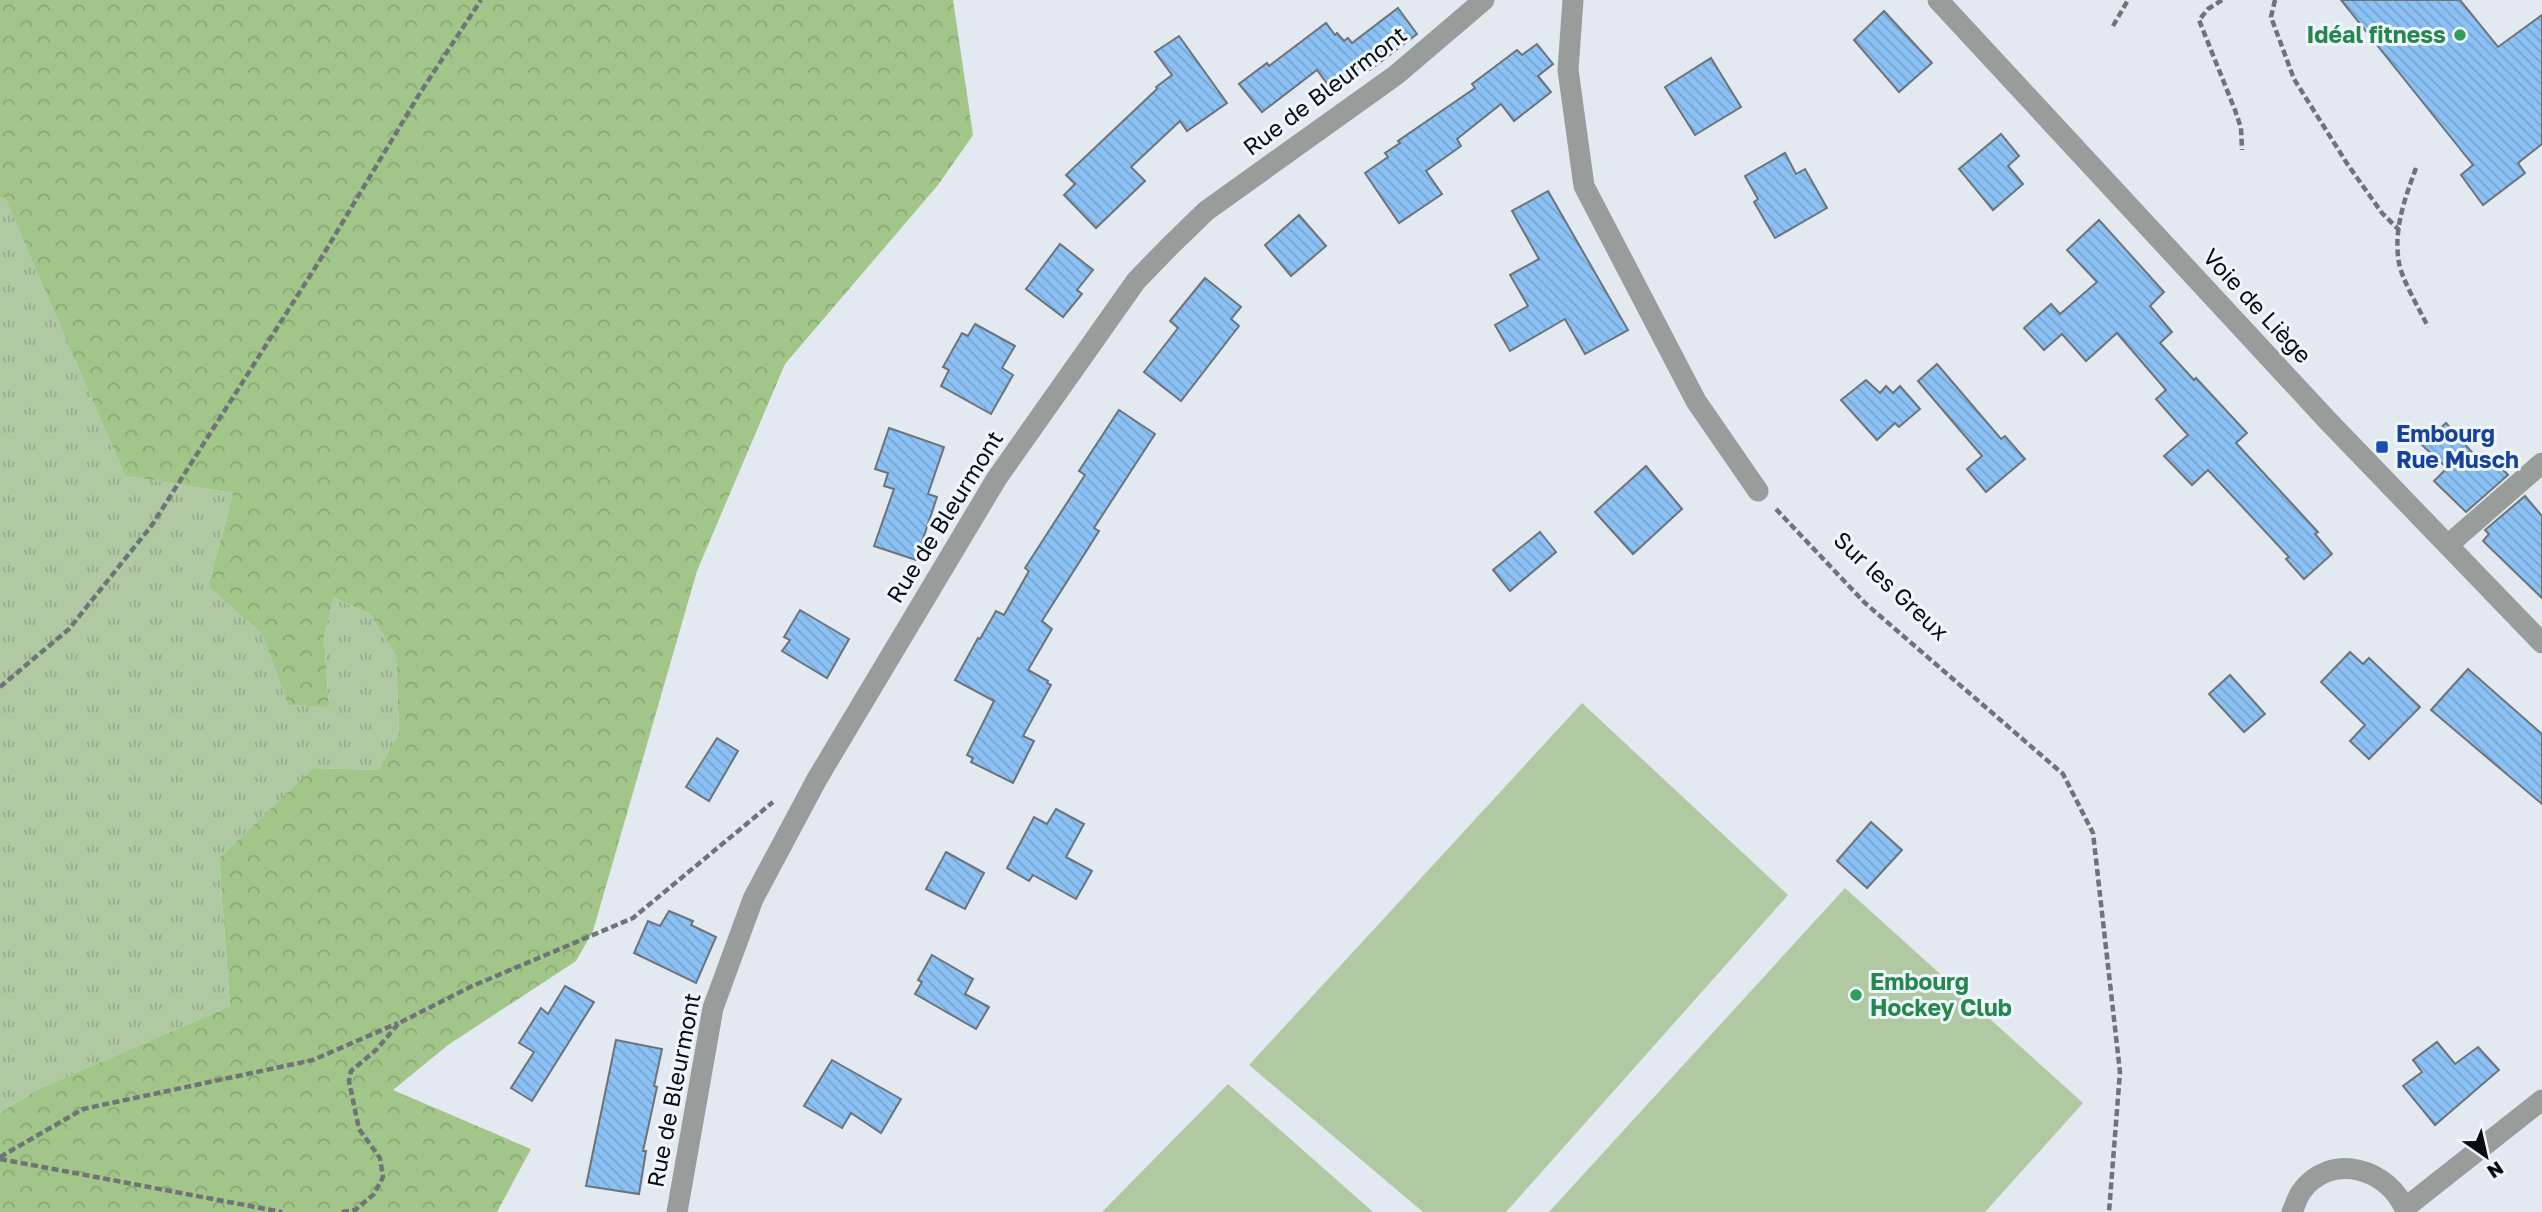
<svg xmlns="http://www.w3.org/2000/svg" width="2542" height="1212" font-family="'Golos Text',sans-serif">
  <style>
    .grass { fill: url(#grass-tufts) }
    .forest { fill: url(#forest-crowns) }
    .pitch { fill: #b1c9a3 }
    .building { fill: url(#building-back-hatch); stroke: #6d7379; stroke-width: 2 }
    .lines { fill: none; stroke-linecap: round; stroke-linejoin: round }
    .path { stroke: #6f7478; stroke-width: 4.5; stroke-dasharray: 7 3.5; stroke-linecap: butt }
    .minor { stroke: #989d9c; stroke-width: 21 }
    .leisure-dot { fill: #2e9e5b; stroke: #eff7fe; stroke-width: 2.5 }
    .transit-dot { fill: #1a4fb4; stroke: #eff7fe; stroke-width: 2.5 }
    .labels { text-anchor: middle; stroke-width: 6; stroke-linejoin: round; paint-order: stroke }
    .leisure-label { font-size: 23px; font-weight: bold; fill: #27864d; stroke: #eff7fe; text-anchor: end }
    .street-label { font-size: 23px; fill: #090c0e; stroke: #eff7fe }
    .transit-label { font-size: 23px; font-weight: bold; fill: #164399; stroke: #eff7fe; text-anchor: start }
  </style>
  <defs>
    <pattern id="grass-tufts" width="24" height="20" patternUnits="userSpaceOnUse" patternTransform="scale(1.75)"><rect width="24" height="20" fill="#b1c9a3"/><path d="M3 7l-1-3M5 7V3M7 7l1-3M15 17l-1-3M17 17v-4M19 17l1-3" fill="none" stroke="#97ab8b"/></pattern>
    <pattern id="forest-crowns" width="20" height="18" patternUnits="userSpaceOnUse" patternTransform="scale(1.75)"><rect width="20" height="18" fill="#a2c689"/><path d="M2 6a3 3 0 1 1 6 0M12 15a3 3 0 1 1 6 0" fill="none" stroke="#8aa975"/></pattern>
    <pattern id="building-back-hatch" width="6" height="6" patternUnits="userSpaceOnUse" patternTransform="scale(1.75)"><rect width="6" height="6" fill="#8bc1f4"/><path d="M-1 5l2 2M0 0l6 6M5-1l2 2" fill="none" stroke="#77a5d0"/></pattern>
  </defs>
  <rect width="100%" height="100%" fill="#e2e9f0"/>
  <path class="grass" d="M 5,196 L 125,476 L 233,493 L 208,587 L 262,634 L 288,705 L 329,706 L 324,636 L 334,598 L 370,614 L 396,656 L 399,733 L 378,770 L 313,768 L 219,858 L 230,1006 L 38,1089 L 0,1113 L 0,198 Z"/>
  <path class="forest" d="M 0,0 L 953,0 L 973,135 L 938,185 L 785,364 L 697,571 L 593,931 L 576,961 L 448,1045 L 393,1090 L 531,1149 L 497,1212 L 0,1212 L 0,1113 L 38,1089 L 230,1006 L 219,858 L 313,768 L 378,770 L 399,733 L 396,656 L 370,614 L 334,598 L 324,636 L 329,707 L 288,705 L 262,634 L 208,587 L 233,493 L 125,476 L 5,197 L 0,198 Z"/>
  <g class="pitch">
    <path d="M 1582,703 L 1788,895 L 1506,1212 L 1423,1212 L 1249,1065 Z"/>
    <path d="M 1845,888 L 2083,1103 L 1985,1212 L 1549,1212 Z"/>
    <path d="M 1228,1084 L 1373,1212 L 1102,1212 Z"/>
  </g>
  <g class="building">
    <path d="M 2341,0 L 2460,0 L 2498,47 L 2542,15 L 2542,144 L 2518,163 L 2525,173 L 2483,205 L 2461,175 L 2473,165 Z"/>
    <path d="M 1398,8 L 1417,34 L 1370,70 L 1364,64 L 1331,89 L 1317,70 L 1262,112 L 1239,84 L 1267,63 L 1269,66 L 1326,23 L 1335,35 L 1337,33 L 1344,41 L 1348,38 L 1352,43 Z"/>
    <path d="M 1884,11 L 1932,63 L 1899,92 L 1854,40 Z"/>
    <path d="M 1179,36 L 1227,103 L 1187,131 L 1180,121 L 1131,167 L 1145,181 L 1096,228 L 1064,195 L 1075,184 L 1066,175 L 1157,89 L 1156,87 L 1172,75 L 1155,52 Z"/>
    <path d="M 1537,44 L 1553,64 L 1538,76 L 1551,92 L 1514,121 L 1501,104 L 1457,139 L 1461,146 L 1426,171 L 1442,194 L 1399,223 L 1365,173 L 1388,157 L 1385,153 L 1400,143 L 1398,141 L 1475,88 L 1472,84 L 1517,50 L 1522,55 Z"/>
    <path d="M 1711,58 L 1741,107 L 1695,135 L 1665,87 Z"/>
    <path d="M 2001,134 L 2019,156 L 2008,166 L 2023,184 L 1993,210 L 1959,169 Z"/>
    <path d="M 1785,153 L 1796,174 L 1805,169 L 1827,208 L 1775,238 L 1754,202 L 1758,199 L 1745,176 Z"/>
    <path d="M 1548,191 L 1628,330 L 1585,354 L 1565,319 L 1510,351 L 1495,325 L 1528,306 L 1510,275 L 1539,259 L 1512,211 Z"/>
    <path d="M 1299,215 L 1326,246 L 1291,276 L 1265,245 Z"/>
    <path d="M 2099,220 L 2164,292 L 2150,306 L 2172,332 L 2160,343 L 2194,380 L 2196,378 L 2247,433 L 2236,443 L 2318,532 L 2315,534 L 2332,554 L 2304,579 L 2286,559 L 2289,557 L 2208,470 L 2192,485 L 2164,456 L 2188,435 L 2156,399 L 2166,390 L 2117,333 L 2086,361 L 2062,334 L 2044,350 L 2024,328 L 2051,304 L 2060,314 L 2097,282 L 2067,250 Z"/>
    <path d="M 1060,244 L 1093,270 L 1077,290 L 1082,294 L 1063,317 L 1026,289 Z"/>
    <path d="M 1205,278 L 1241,307 L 1231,319 L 1239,326 L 1181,401 L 1144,372 L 1178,328 L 1170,321 Z"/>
    <path d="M 975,324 L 1015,346 L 1002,368 L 1013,375 L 991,414 L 941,386 L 949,370 L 943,367 L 962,333 L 968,336 Z"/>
    <path d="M 1937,364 L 2001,439 L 2005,436 L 2025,459 L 1986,492 L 1967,469 L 1982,456 L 1918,381 Z"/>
    <path d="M 1866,380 L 1880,393 L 1886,386 L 1893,393 L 1900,386 L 1920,409 L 1899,427 L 1895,423 L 1877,440 L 1841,400 Z"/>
    <path d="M 1119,410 L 1155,434 L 1094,528 L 1099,531 L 1042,621 L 1052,629 L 1028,670 L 1048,681 L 1047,683 L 1051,685 L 1023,736 L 1034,741 L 1013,783 L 971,762 L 973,758 L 967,755 L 994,701 L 955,680 L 978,638 L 980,639 L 996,611 L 1004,615 L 1029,571 L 1025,568 L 1085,475 L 1079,471 Z"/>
    <path d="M 2446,423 L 2484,466 L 2494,459 L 2508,475 L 2466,512 L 2434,481 L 2447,468 L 2422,445 Z"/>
    <path d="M 889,428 L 944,447 L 928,494 L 937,497 L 916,560 L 874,546 L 894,489 L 884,486 L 888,473 L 875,469 Z"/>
    <path d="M 1646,466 L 1682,509 L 1633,554 L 1595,512 Z"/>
    <path d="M 2525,496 L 2542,516 L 2542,598 L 2483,541 L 2489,534 L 2485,530 Z"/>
    <path d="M 1540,532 L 1556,552 L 1510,591 L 1493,570 Z"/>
    <path d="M 800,610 L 849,639 L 827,678 L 782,651 L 790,640 L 784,637 Z"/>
    <path d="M 2350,652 L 2363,664 L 2369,658 L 2420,707 L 2369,759 L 2350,741 L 2365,725 L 2321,682 Z"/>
    <path d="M 2468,669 L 2542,734 L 2542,804 L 2431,710 Z"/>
    <path d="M 2230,675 L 2265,714 L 2244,732 L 2209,694 Z"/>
    <path d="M 717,738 L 738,751 L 709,801 L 686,787 Z"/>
    <path d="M 1056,809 L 1084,824 L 1066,857 L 1092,871 L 1076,899 L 1033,875 L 1029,881 L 1007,868 L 1034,817 L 1047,824 Z"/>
    <path d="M 1871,822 L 1902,850 L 1867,888 L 1837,861 Z"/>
    <path d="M 946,852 L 984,873 L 965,909 L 926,889 Z"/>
    <path d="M 669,911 L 693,921 L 691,925 L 716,937 L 696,983 L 634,953 L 648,921 L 660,926 Z"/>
    <path d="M 932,955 L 973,979 L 965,994 L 989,1007 L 976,1029 L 915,994 L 922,982 L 918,980 Z"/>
    <path d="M 565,986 L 594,1002 L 532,1101 L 511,1088 L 534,1052 L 519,1043 L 541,1008 L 548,1014 Z"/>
    <path d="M 616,1040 L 662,1049 L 654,1086 L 657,1087 L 643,1151 L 646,1151 L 639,1194 L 586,1186 Z"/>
    <path d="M 2437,1042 L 2455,1064 L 2478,1047 L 2499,1070 L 2435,1125 L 2403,1086 L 2422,1072 L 2413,1060 Z"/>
    <path d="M 832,1060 L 901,1099 L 881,1133 L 851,1113 L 842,1128 L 804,1106 Z"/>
  </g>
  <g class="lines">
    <g class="path">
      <path d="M 2222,0 L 2208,9 L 2199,20 L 2235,110 L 2241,128 L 2242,150"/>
      <path d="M 2275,0 L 2271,17 L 2294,79 L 2348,165 L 2382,213 L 2399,230"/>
      <path d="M 2113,26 L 2128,0"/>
      <path d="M 2416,168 C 2405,198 2393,230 2399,263 C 2402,280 2420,310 2428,327"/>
      <path d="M 1776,509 L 1865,603 L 2063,774 L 2093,833 L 2120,1072 L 2109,1212"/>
      <path d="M 0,687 L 69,629 L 152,525 L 320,260 L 420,93 L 481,0"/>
      <path d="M 0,1157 L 83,1109 L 313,1060 L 398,1023"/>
      <path d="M 0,1159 L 282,1212"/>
      <path d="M 342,1212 L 355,1210 L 374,1194 L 383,1177 L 380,1158 L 359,1129 L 349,1081 L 351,1071 L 376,1050 L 399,1023 L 470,987 L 633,918 L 773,802"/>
    </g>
    <g class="minor">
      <path d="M 1573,0 L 1568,70 L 1584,186 L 1696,401 L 1758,491"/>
      <path d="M 1938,0 L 2329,422 L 2542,643"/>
      <path d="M 2448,545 L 2542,463"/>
      <path d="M 2405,1208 L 2542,1100"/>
      <path d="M 677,1212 L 713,1008 L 753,899 L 817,779 L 997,478 L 1136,281 L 1169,247 L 1206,211 L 1396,75 L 1484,0"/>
      <path d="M 2292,1212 C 2295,1206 2297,1198 2301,1192 C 2330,1151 2390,1168 2406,1212"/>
    </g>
  </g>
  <g class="leisure-dot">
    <circle cx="2460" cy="35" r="7"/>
    <circle cx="1856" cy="995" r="7"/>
  </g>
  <rect class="transit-dot" x="2375" y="440" width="14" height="14" rx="3.5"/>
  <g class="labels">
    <g class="leisure-label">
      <text x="2446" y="43">Idéal fitness</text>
      <text x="1870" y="990" text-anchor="start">Embourg<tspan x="1870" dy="26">Hockey Club</tspan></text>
    </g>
    <g class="street-label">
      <text transform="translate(1325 91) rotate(-37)" y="8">Rue de Bleurmont</text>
      <text transform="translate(2257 306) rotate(47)" y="8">Voie de Liège</text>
      <text transform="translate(945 517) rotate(-58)" y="8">Rue de Bleurmont</text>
      <text transform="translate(1891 586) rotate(43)" y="8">Sur les Greux</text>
      <text transform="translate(674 1090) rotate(-79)" y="8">Rue de Bleurmont</text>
    </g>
    <g class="transit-label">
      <text x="2396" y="442">Embourg<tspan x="2396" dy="26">Rue Musch</tspan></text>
    </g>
  </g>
  <g transform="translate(2486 1156) rotate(146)" stroke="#eff7fe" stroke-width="5" paint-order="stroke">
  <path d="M0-5L12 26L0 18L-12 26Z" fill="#090c0e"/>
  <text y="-10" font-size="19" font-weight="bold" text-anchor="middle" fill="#090c0e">N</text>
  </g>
</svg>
